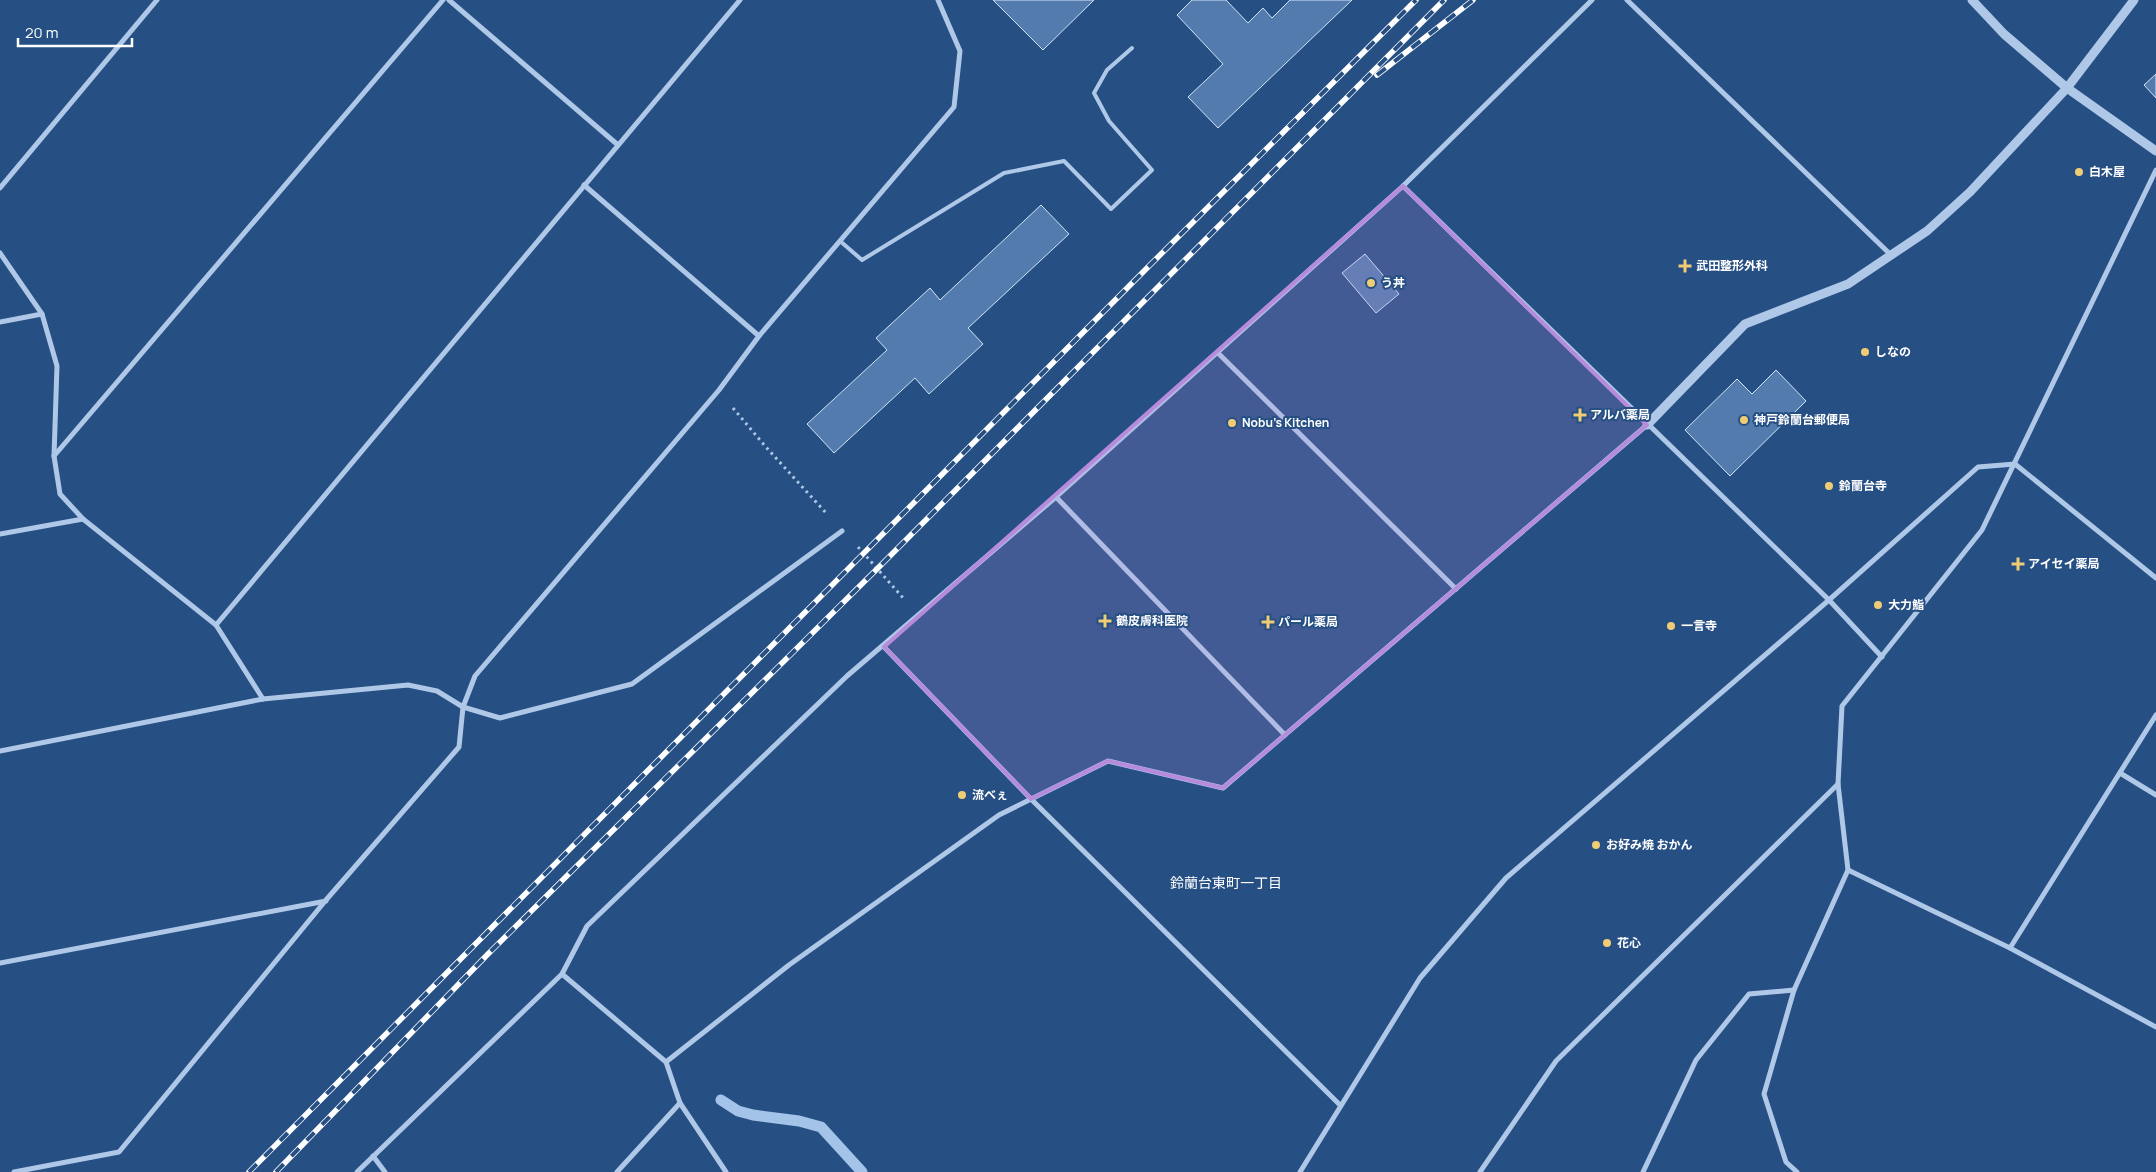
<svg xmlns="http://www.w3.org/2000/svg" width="2156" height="1172" font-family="Manrope,'Noto Sans JP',sans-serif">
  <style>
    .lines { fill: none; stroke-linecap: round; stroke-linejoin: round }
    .stream { stroke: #a4c3e8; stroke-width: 11 }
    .building { fill: #537bad; stroke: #d3e3f6 }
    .path { stroke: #afc8e7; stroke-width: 3; stroke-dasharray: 2.5 4; stroke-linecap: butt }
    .service { stroke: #afc8e7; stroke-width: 4 }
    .minor { stroke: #afc8e7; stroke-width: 5 }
    .tertiary { stroke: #afc8e7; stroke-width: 9 }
    .rail-casing { stroke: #fff; stroke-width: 5.5 }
    .rail { stroke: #264f84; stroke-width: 4; stroke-dasharray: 11; stroke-linecap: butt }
    .marked { fill: #b68bdc; fill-opacity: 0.2; stroke: #b68bdc; stroke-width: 4; stroke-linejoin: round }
    .poi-dot { fill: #f0cd75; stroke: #264f84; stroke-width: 2 }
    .labels { text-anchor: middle; stroke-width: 4; stroke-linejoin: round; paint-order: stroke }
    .poi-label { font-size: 12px; font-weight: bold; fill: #fff; stroke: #264f84; text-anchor: start }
    .neighbourhood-label { font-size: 14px; fill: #fff; stroke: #264f84 }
  </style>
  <rect width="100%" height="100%" fill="#264f84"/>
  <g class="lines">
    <path class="stream" d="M 721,1100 L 738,1111 L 753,1115 L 799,1121 L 821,1127 L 862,1172"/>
  </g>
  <g class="building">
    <path d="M 993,0 L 1094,0 L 1043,50 Z"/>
    <path d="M 1192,0 L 1226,0 L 1248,23 L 1263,8 L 1272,18 L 1290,0 L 1352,0 L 1218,128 L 1188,97 L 1223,64 L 1177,15 Z"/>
    <path d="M 2156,74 L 2156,98 L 2144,85 Z"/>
    <path d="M 1041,205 L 1069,234 L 968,328 L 983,344 L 929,394 L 915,378 L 834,453 L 807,424 L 887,350 L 876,338 L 930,288 L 940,300 Z"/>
    <path d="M 1365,254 L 1399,294 L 1376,313 L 1342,273 Z"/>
    <path d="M 1776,370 L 1806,401 L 1730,476 L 1685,430 L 1737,379 L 1752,394 Z"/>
  </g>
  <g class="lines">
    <g class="path">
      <path d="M 733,408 L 765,446 L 827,514"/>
      <path d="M 858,547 L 904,599"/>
    </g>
    <path class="service" d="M 840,241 L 862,260 L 1004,173 L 1064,161 L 1111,209 L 1152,170 L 1109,121 L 1094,93 L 1107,70 L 1132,48"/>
    <g class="minor">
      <path d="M 449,0 L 618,145"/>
      <path d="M 1627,0 L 1891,255"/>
      <path d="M 584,185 L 759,336"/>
      <path d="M 1403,186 L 1829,600 L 1882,657"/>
      <path d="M 0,188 L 157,0"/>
      <path d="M 0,253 L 42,314 L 57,366 L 54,456 L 60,494 L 83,519 L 216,625 L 263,699"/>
      <path d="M 0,322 L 42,314"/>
      <path d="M 1218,353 L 1456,589"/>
      <path d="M 54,456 L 443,0"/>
      <path d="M 1056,497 L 1285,735"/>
      <path d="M 0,534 L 83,519"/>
      <path d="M 216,625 L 740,0"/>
      <path d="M 884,647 L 1031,799 L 1340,1105"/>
      <path d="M 0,751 L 263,699 L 408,685 L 437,691 L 463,707 L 500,718 L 632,684 L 842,531"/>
      <path d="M 2120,773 L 2156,795"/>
      <path d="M 1848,870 L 2010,948 L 2156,1027"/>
      <path d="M 2010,948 L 2156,715"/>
      <path d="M 0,963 L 326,901"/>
      <path d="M 562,974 L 666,1062 L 789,965 L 999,815 L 1108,761 L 1223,788 L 1647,425"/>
      <path d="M 680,1103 L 726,1172"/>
      <path d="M 373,1156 L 385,1172"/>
      <path d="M 14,1172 L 119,1152 L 326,900 L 459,747 L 463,707 L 475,676 L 719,390 L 759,336 L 954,107 L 960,51 L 938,0"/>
      <path d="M 357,1172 L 562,974 L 587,926 L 847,676 L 1056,497 L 1403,186 L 1592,0"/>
      <path d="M 617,1172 L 680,1103 L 666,1062"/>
      <path d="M 1300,1172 L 1420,978 L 1506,878 L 1829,600 L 1978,467 L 2015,464 L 2156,578"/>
      <path d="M 1480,1172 L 1556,1061 L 1838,784"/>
      <path d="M 1643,1172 L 1696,1060 L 1749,994 L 1794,990"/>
      <path d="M 1797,1172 L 1786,1162 L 1764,1094 L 1794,990 L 1848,870 L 1838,784 L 1842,706 L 1982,530 L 2156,170"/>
    </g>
    <g class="tertiary">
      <path d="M 1972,0 L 2004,34 L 2067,88 L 2156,151"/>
      <path d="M 1647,425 L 1745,324 L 1848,284 L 1927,231 L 1970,192 L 2067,88 L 2134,0"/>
    </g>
    <defs>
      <g id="rail">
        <path d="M 1377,75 L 1473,0"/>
        <path d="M 249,1172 L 1152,263 L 1416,0"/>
        <path d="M 276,1172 L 487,955 L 877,569 L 1444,0"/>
      </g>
    </defs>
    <use href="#rail" class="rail-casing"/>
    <use href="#rail" class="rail"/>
  </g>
  <path class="marked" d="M 1403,186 L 1647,425 L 1223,788 L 1108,761 L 1031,799 L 884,647 Z"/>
  <g class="poi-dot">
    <circle cx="2079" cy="172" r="5"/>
    <path d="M1682.5 258.5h5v5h5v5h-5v5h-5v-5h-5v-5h5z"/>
    <circle cx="1371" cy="283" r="5"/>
    <circle cx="1865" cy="352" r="5"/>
    <path d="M1577.5 407.5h5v5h5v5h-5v5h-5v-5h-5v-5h5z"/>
    <circle cx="1744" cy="420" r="5"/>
    <circle cx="1232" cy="423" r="5"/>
    <circle cx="1829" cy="486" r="5"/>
    <path d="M2015.5 556.5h5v5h5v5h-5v5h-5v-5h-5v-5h5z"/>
    <circle cx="1878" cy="605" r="5"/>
    <path d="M1102.5 613.5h5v5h5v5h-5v5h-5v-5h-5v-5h5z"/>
    <path d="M1265.5 614.5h5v5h5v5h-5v5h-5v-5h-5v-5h5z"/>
    <circle cx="1671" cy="626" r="5"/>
    <circle cx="962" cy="795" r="5"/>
    <circle cx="1596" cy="845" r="5"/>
    <circle cx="1607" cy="943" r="5"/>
  </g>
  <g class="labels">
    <g class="poi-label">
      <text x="2089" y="176">白木屋</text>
      <text x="1696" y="270">武田整形外科</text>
      <text x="1381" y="287">う丼</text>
      <text x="1875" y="356">しなの</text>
      <text x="1590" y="419">アルバ薬局</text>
      <text x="1754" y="424">神戸鈴蘭台郵便局</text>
      <text x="1242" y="427">Nobu's Kitchen</text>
      <text x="1839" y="490">鈴蘭台寺</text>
      <text x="2028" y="568">アイセイ薬局</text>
      <text x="1888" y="609">大力鮨</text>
      <text x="1116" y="625">鶴皮膚科医院</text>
      <text x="1278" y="626">パール薬局</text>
      <text x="1681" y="630">一言寺</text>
      <text x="972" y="799">流べぇ</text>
      <text x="1606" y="849">お好み焼 おかん</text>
      <text x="1617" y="947">花心</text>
    </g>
    <g class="neighbourhood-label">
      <text x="1226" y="888">鈴蘭台東町一丁目</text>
    </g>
  </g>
  <path d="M18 38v8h114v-8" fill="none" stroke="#ffffff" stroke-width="2.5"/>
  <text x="25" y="38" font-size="15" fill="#ffffff" stroke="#264f84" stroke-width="4" paint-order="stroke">20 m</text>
</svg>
